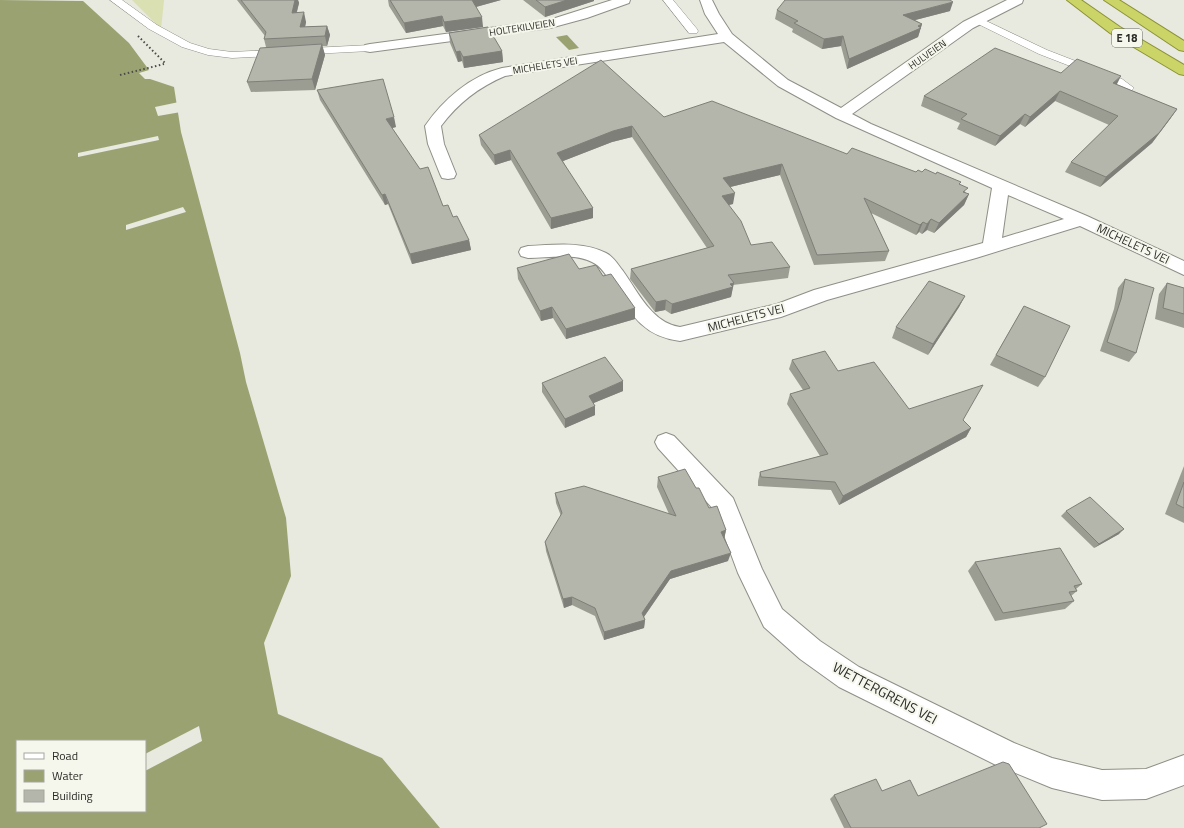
<svg xmlns="http://www.w3.org/2000/svg" width="1184" height="828" font-family="'Titillium Web',sans-serif">
  <style>
    .green { fill: #dae0b1 }
    .water { fill: #9ba272; fill-rule: evenodd }
    .pier { fill: #e8e9df }
    .lines { fill: none; stroke-linecap: round; stroke-linejoin: round }
    .service-casing { stroke: #8e8f86; stroke-width: 1 }
    .minor-casing { stroke: #8e8f86; stroke-width: 2 }
    .trunk-casing { stroke: #8b9237; stroke-width: 2 }
    .service { fill: #fff; fill-rule: evenodd }
    .minor { fill: #fff; fill-rule: evenodd }
    .trunk { fill: #cbd466; fill-rule: evenodd }
    .rail { stroke: #4b4c47; stroke-width: 2; stroke-dasharray: 1.5 2.5; stroke-linecap: butt }
    .wall { fill: #9b9d93 }
    .shaded-wall { fill: #7e7f78 }
    .building { fill: #b4b6ab; stroke: #7e7f78 }
    .labels { text-anchor: middle; stroke-width: 4; stroke-linejoin: round; paint-order: stroke }
    .far-street-label { font-size: 10px; fill: #2c2d29; stroke: #f5f7ec }
    .shield { fill: #f5f7ec; stroke: #686a64; stroke-width: 1 }
    .shield-label { font-size: 11px; font-weight: bold; fill: #2c2d29 }
    .street-label { font-size: 12px; fill: #2c2d29; stroke: #f5f7ec }
    .near-street-label { font-size: 14px; fill: #2c2d29; stroke: #f5f7ec }
  </style>
  <rect width="100%" height="100%" fill="#e8e9df"/>
  <path class="green" d="M 132,0 L 164,0 L 161,29 Z"/>
  <g class="water">
    <path d="M 0,0 L 83,1 L 129,43 L 149,70 L 139,73 L 145,79 L 150,79 L 174,87 L 181,132 L 240,353 L 246,382 L 286,518 L 291,576 L 264,643 L 278,714 L 382,758 L 440,828 L 0,828 ZM 17,741 L 145,741 L 145,811 L 17,811 Z"/>
    <path d="M 567,35 L 579,48 L 569,50 L 556,37 Z"/>
  </g>
  <g class="pier">
    <path d="M 179,102 L 181,112 L 158,116 L 155,107 Z"/>
    <path d="M 158,136 L 159,140 L 78,157 L 78,153 Z"/>
    <path d="M 183,207 L 186,212 L 126,230 L 126,225 Z"/>
    <path d="M 199,726 L 202,741 L 145,771 L 145,754 Z"/>
  </g>
  <g class="lines">
    <defs>
      <g id="service">
        <path d="M 110,0 L 122,0 L 157,25 L 190,43 L 209,49 L 232,52 L 370,45 L 375,48 L 370,51 L 232,58 L 208,55 L 182,47 L 149,29 Z"/>
        <path d="M 663,0 L 673,0 L 697,29 L 698,31 L 697,33 L 689,33 Z"/>
        <path d="M 978,17 L 1047,50 L 1122,79 L 1134,88 L 1132,90 L 1124,90 L 1114,83 L 1039,54 L 974,22 L 973,20 L 974,18 Z"/>
      </g>
      <g id="minor">
        <path d="M 612,0 L 630,0 L 629,3 L 587,18 L 550,28 L 370,52 L 365,51 L 363,48 L 365,45 L 370,44 L 549,20 Z"/>
        <path d="M 700,0 L 712,0 L 719,14 L 732,34 L 788,80 L 841,108 L 963,22 L 1007,0 L 1023,0 L 1022,3 L 973,28 L 852,114 L 871,124 L 1087,216 L 1184,261 L 1184,275 L 1080,226 L 976,258 L 827,300 L 781,317 L 680,341 C 641,336 630,312 611,282 C 606,275 601,266 592,262 C 574,253 548,258 528,258 L 521,256 L 519,252 L 521,248 L 528,246 C 553,245 583,241 606,253 C 614,257 618,265 623,271 C 638,292 652,323 680,327 L 777,304 L 814,290 L 983,243 L 992,188 L 836,118 L 778,86 L 724,42 L 505,76 C 479,87 458,103 441,126 L 444,144 L 456,174 L 454,178 L 448,179 L 442,178 L 440,174 L 428,144 L 425,126 C 443,100 470,76 502,68 L 718,34 L 705,14 ZM 1008,195 L 1064,219 L 1002,238 Z"/>
        <path d="M 666,433 L 674,436 L 733,498 L 762,569 L 782,609 L 820,641 L 859,667 L 1014,743 L 1052,758 L 1102,770 L 1146,769 L 1184,755 L 1184,785 L 1146,799 L 1102,800 L 1052,788 L 996,765 L 839,687 L 800,659 L 764,627 L 738,573 L 715,511 L 658,448 L 655,442 L 658,436 Z"/>
      </g>
      <g id="trunk">
        <path d="M 1067,0 L 1081,0 L 1120,27 L 1184,65 L 1184,75 L 1179,74 L 1110,33 Z"/>
        <path d="M 1104,0 L 1119,0 L 1184,41 L 1184,51 L 1179,50 Z"/>
      </g>
    </defs>
    <use href="#service" class="service-casing"/>
    <use href="#minor" class="minor-casing"/>
    <use href="#trunk" class="trunk-casing"/>
    <use href="#service" class="service"/>
    <use href="#minor" class="minor"/>
    <use href="#trunk" class="trunk"/>
    <g class="rail">
      <path d="M 138,36 L 165,63"/>
      <path d="M 120,75 L 164,64"/>
    </g>
  </g>
  <g class="wall">
    <path d="M 237,0 L 298,0 L 299,3 L 297,12 L 306,22 L 305,27 L 327,26 L 330,35 L 327,46 L 322,46 L 325,55 L 315,90 L 251,92 L 247,82 L 266,47 L 264,39 L 265,36 Z"/>
    <path d="M 388,0 L 501,0 L 476,7 L 483,27 L 446,32 L 443,26 L 406,33 L 389,6 Z"/>
    <path d="M 523,0 L 594,0 L 594,1 L 545,17 Z"/>
    <path d="M 777,10 L 950,11 L 915,20 L 922,24 L 918,37 L 847,69 L 841,46 L 822,49 L 792,32 L 793,29 L 775,19 Z"/>
    <path d="M 449,33 L 502,51 L 503,62 L 464,68 L 462,61 L 458,62 L 450,43 Z"/>
    <path d="M 1061,73 L 1116,84 L 1177,109 L 1170,119 L 1152,143 L 1100,187 L 1065,172 L 1071,162 L 1109,125 L 1055,101 L 1025,127 L 1020,124 L 995,146 L 957,129 L 960,123 L 921,106 L 924,96 Z"/>
    <path d="M 317,90 L 396,127 L 392,128 L 443,206 L 453,217 L 469,240 L 471,250 L 412,264 L 388,204 L 385,205 L 320,100 Z"/>
    <path d="M 664,117 L 847,154 L 916,172 L 922,172 L 960,184 L 966,193 L 969,194 L 964,205 L 934,233 L 927,230 L 922,234 L 919,232 L 916,235 L 871,213 L 889,251 L 885,261 L 814,265 L 780,175 L 730,187 L 733,204 L 728,205 L 751,245 L 790,267 L 788,278 L 733,285 L 731,297 L 671,314 L 665,310 L 655,312 L 630,279 L 631,269 L 707,248 L 632,137 L 612,142 L 563,161 L 593,218 L 551,229 L 511,160 L 495,165 L 481,145 L 479,135 Z"/>
    <path d="M 517,268 L 579,269 L 603,276 L 635,319 L 566,339 L 553,318 L 541,321 L 518,279 Z"/>
    <path d="M 1125,279 L 1136,353 L 1129,362 L 1100,351 L 1114,309 L 1118,288 Z"/>
    <path d="M 1167,283 L 1184,288 L 1184,328 L 1155,319 L 1159,294 Z"/>
    <path d="M 965,296 L 959,307 L 928,355 L 892,338 L 896,327 Z"/>
    <path d="M 1024,306 L 1045,377 L 1038,387 L 990,365 Z"/>
    <path d="M 792,360 L 838,371 L 909,409 L 963,420 L 971,428 L 966,437 L 839,505 L 831,490 L 758,486 L 758,481 L 760,472 L 820,456 L 787,404 L 790,394 L 803,390 L 789,369 Z"/>
    <path d="M 542,383 L 623,391 L 593,403 L 595,415 L 565,428 L 542,392 Z"/>
    <path d="M 1184,466 L 1184,523 L 1165,514 Z"/>
    <path d="M 658,477 L 696,488 L 709,508 L 726,530 L 724,539 L 728,561 L 670,579 L 644,617 L 645,620 L 644,628 L 604,640 L 595,616 L 572,605 L 564,608 L 546,551 L 545,542 L 561,516 L 556,503 L 555,493 L 669,514 L 657,487 Z"/>
    <path d="M 1066,511 L 1119,534 L 1094,548 L 1061,516 Z"/>
    <path d="M 975,562 L 1082,584 L 1076,589 L 1077,591 L 1071,596 L 1074,601 L 1065,609 L 995,621 L 968,571 Z"/>
    <path d="M 882,791 L 918,796 L 1039,828 L 844,828 L 830,799 L 834,795 Z"/>
  </g>
  <g class="shaded-wall">
    <path d="M 295,0 L 298,0 L 299,3 L 294,22 L 292,13 Z"/>
    <path d="M 471,0 L 501,0 L 472,8 Z"/>
    <path d="M 567,0 L 594,0 L 594,1 L 545,17 L 545,7 Z"/>
    <path d="M 953,2 L 950,11 L 900,24 L 903,15 Z"/>
    <path d="M 304,12 L 306,22 L 303,37 L 300,27 Z"/>
    <path d="M 442,16 L 443,26 L 406,33 L 404,23 Z"/>
    <path d="M 482,17 L 483,27 L 446,32 L 444,22 Z"/>
    <path d="M 922,24 L 918,37 L 847,69 L 849,59 Z"/>
    <path d="M 327,26 L 330,35 L 327,46 L 325,36 Z"/>
    <path d="M 843,36 L 841,46 L 822,49 L 824,39 Z"/>
    <path d="M 322,44 L 325,55 L 315,90 L 312,79 Z"/>
    <path d="M 460,51 L 462,61 L 458,62 L 456,52 Z"/>
    <path d="M 502,51 L 503,62 L 464,68 L 463,57 Z"/>
    <path d="M 1121,76 L 1116,86 L 1113,83 Z"/>
    <path d="M 1060,91 L 1055,101 L 1025,127 L 1030,117 Z"/>
    <path d="M 1177,109 L 1170,119 L 1152,143 L 1100,187 L 1106,177 Z"/>
    <path d="M 1025,114 L 1020,124 L 995,146 L 1000,136 Z"/>
    <path d="M 394,117 L 396,127 L 388,129 L 386,119 Z"/>
    <path d="M 632,126 L 632,137 L 612,142 L 558,163 L 557,153 L 613,131 Z"/>
    <path d="M 510,150 L 511,160 L 495,165 L 494,155 Z"/>
    <path d="M 782,164 L 780,175 L 722,189 L 723,178 Z"/>
    <path d="M 735,193 L 733,204 L 720,207 L 722,196 Z"/>
    <path d="M 385,194 L 388,204 L 385,205 L 382,195 Z"/>
    <path d="M 969,194 L 964,205 L 934,233 L 939,223 Z"/>
    <path d="M 593,208 L 593,218 L 551,229 L 551,218 Z"/>
    <path d="M 931,219 L 927,230 L 922,234 L 927,224 Z"/>
    <path d="M 923,222 L 919,232 L 916,235 L 920,225 Z"/>
    <path d="M 469,240 L 471,250 L 412,264 L 410,254 Z"/>
    <path d="M 734,283 L 731,297 L 671,314 L 672,304 Z"/>
    <path d="M 965,296 L 959,307 L 928,355 L 933,344 Z"/>
    <path d="M 666,300 L 665,310 L 655,312 L 656,302 Z"/>
    <path d="M 552,307 L 553,318 L 541,321 L 540,311 Z"/>
    <path d="M 635,308 L 635,319 L 566,339 L 566,329 Z"/>
    <path d="M 623,381 L 623,391 L 589,405 L 589,396 Z"/>
    <path d="M 595,406 L 595,415 L 565,428 L 565,419 Z"/>
    <path d="M 971,428 L 966,437 L 839,505 L 843,496 Z"/>
    <path d="M 1124,529 L 1119,534 L 1094,548 L 1099,544 Z"/>
    <path d="M 726,530 L 724,540 L 721,532 Z"/>
    <path d="M 731,553 L 728,561 L 670,579 L 641,621 L 642,613 L 671,571 Z"/>
    <path d="M 572,597 L 572,605 L 564,608 L 563,599 Z"/>
    <path d="M 645,620 L 644,628 L 604,640 L 604,632 Z"/>
  </g>
  <g class="building">
    <path d="M 241,0 L 295,0 L 292,13 L 304,12 L 300,27 L 327,26 L 325,36 L 264,39 L 266,32 Z"/>
    <path d="M 390,0 L 472,0 L 482,17 L 444,22 L 442,16 L 404,23 Z"/>
    <path d="M 536,0 L 567,0 L 545,7 Z"/>
    <path d="M 785,0 L 950,0 L 953,2 L 903,15 L 922,24 L 918,26 L 921,28 L 849,59 L 843,36 L 824,39 L 794,23 L 798,21 L 777,10 Z"/>
    <path d="M 488,27 L 502,51 L 463,57 L 460,51 L 456,52 L 449,33 Z"/>
    <path d="M 322,44 L 312,79 L 247,82 L 260,48 Z"/>
    <path d="M 995,48 L 1061,73 L 1077,59 L 1121,76 L 1113,83 L 1177,109 L 1159,133 L 1106,177 L 1071,162 L 1118,116 L 1060,91 L 1030,117 L 1025,114 L 1000,136 L 961,119 L 967,114 L 924,96 Z"/>
    <path d="M 601,60 L 664,117 L 712,101 L 847,154 L 852,148 L 916,172 L 918,170 L 922,172 L 925,169 L 936,174 L 937,172 L 961,182 L 959,184 L 968,188 L 963,192 L 969,194 L 939,223 L 931,219 L 927,224 L 923,222 L 920,225 L 864,198 L 889,251 L 817,255 L 782,164 L 723,178 L 735,193 L 722,196 L 741,221 L 751,245 L 772,242 L 790,267 L 728,275 L 734,283 L 730,284 L 733,287 L 672,304 L 666,300 L 656,302 L 631,269 L 714,246 L 632,126 L 613,131 L 557,153 L 593,208 L 551,218 L 510,150 L 494,155 L 479,135 Z"/>
    <path d="M 383,79 L 394,117 L 386,119 L 420,169 L 428,167 L 443,206 L 448,205 L 453,217 L 457,216 L 469,240 L 410,254 L 385,194 L 382,195 L 317,90 Z"/>
    <path d="M 569,254 L 579,269 L 596,265 L 603,276 L 611,274 L 635,308 L 566,329 L 552,307 L 540,311 L 517,268 Z"/>
    <path d="M 1125,279 L 1154,288 L 1136,353 L 1107,342 L 1121,299 Z"/>
    <path d="M 929,281 L 965,296 L 933,344 L 896,327 Z"/>
    <path d="M 1167,283 L 1184,288 L 1184,314 L 1163,308 Z"/>
    <path d="M 1024,306 L 1070,326 L 1045,377 L 996,355 Z"/>
    <path d="M 825,351 L 838,371 L 874,362 L 909,409 L 983,385 L 963,420 L 971,428 L 843,496 L 835,482 L 761,477 L 760,472 L 828,454 L 790,394 L 810,388 L 792,360 Z"/>
    <path d="M 605,357 L 623,381 L 589,396 L 595,406 L 565,419 L 542,383 Z"/>
    <path d="M 685,469 L 696,488 L 699,488 L 709,508 L 717,506 L 726,530 L 721,532 L 731,553 L 671,571 L 642,613 L 645,620 L 604,632 L 595,608 L 572,597 L 563,599 L 545,542 L 562,513 L 555,493 L 584,486 L 676,516 L 658,477 Z"/>
    <path d="M 1184,482 L 1184,508 L 1176,504 Z"/>
    <path d="M 1090,497 L 1124,529 L 1099,544 L 1066,511 Z"/>
    <path d="M 1060,548 L 1082,584 L 1074,586 L 1077,591 L 1069,592 L 1074,601 L 1003,613 L 975,562 Z"/>
    <path d="M 1003,762 L 1009,764 L 1047,824 L 1039,828 L 851,828 L 834,795 L 876,779 L 882,791 L 910,780 L 918,796 Z"/>
  </g>
  <g class="labels">
    <g class="far-street-label">
      <text transform="translate(522 27) rotate(-9)" y="4">HOLTEKILVEIEN</text>
      <text transform="translate(927 54) rotate(-35)" y="4">HULVEIEN</text>
      <text transform="translate(545 65) rotate(-9)" y="4">MICHELETS VEI</text>
    </g>
    <rect class="shield" x="1112" y="29" width="30" height="18" rx="3"/>
    <g class="shield-label">
      <text x="1127" y="42">E 18</text>
    </g>
    <g class="street-label">
      <text transform="translate(1133 244) rotate(25)" y="4">MICHELETS VEI</text>
      <text transform="translate(746 318) rotate(-15)" y="4">MICHELETS VEI</text>
    </g>
    <g class="near-street-label">
      <text transform="translate(885 693) rotate(28)" y="5">WETTERGRENS VEI</text>
    </g>
  </g>
  <rect x="16" y="740" width="130" height="72" fill="#f5f7ec" stroke="#a5a69e"/>
  <rect x="24" y="753" width="20" height="6" fill="#ffffff" stroke="#a5a69e"/>
  <text x="52" y="760" font-size="12" fill="#2c2d29">Road</text>
  <rect x="24" y="770" width="20" height="12" fill="#9ba272" stroke="#a5a69e"/>
  <text x="52" y="780" font-size="12" fill="#2c2d29">Water</text>
  <rect x="24" y="790" width="20" height="12" fill="#b4b6ab" stroke="#a5a69e"/>
  <text x="52" y="800" font-size="12" fill="#2c2d29">Building</text>
</svg>
